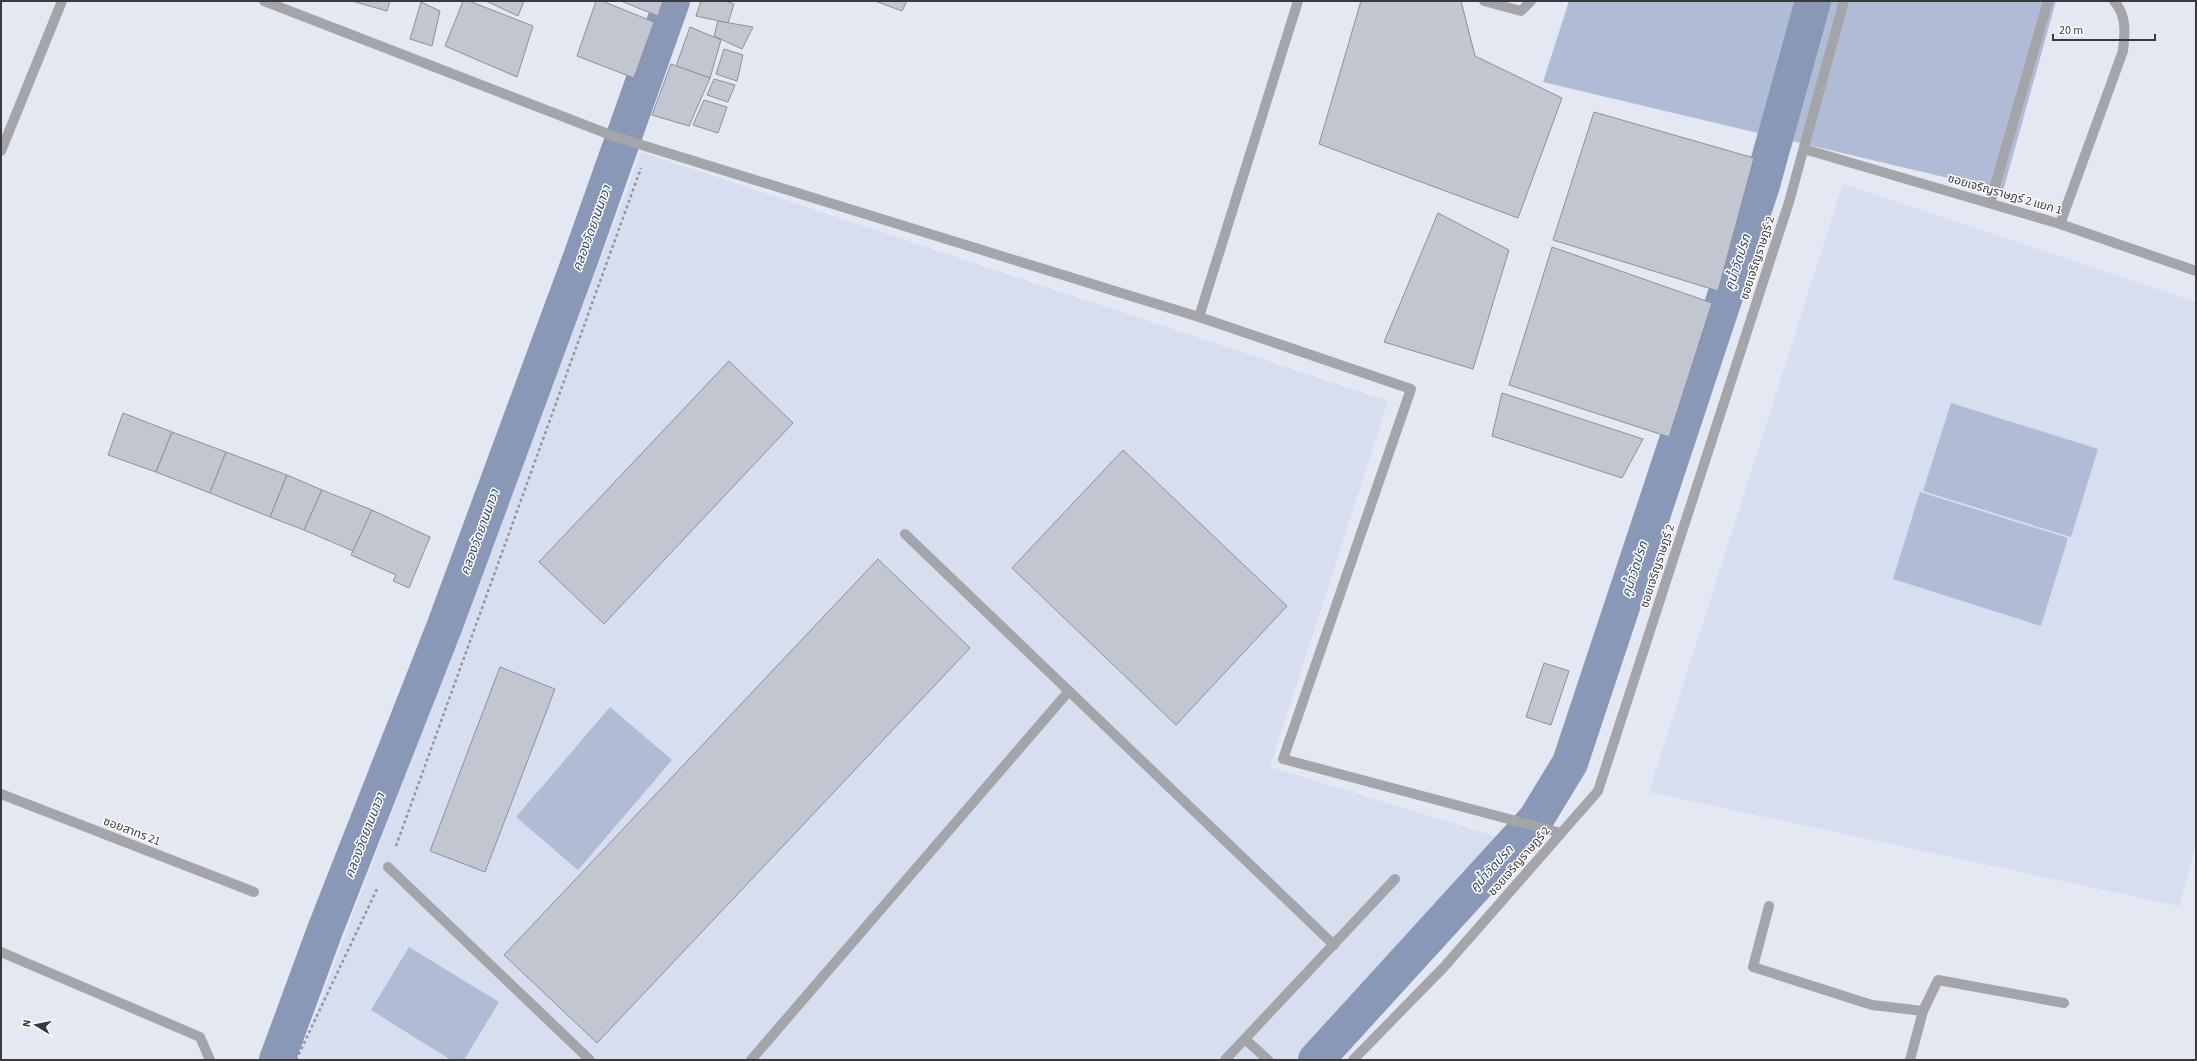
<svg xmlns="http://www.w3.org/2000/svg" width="2197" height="1061" font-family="'Source Sans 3','Noto Sans Thai',sans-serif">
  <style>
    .built { fill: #d7deef }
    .green { fill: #b0bbd5 }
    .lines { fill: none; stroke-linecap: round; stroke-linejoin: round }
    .canal { stroke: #8a98b7; stroke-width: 36 }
    .building { fill: #c2c6d0; stroke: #8c909a }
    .path { stroke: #92959d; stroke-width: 2.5; stroke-dasharray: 3 3; stroke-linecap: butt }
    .lane { stroke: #a3a5aa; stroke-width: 10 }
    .street { stroke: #a3a5aa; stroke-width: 10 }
    .labels { text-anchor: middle; stroke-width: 3; stroke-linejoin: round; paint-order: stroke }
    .street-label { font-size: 12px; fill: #383a3e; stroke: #fff }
    .water-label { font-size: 13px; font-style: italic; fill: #31436f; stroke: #fff }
  </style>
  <rect width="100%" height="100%" fill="#e3e8f2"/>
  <g class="built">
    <path d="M 641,152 L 1388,401 L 1270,767 L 1517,843 L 1312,1060 L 298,1060 Z"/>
    <path d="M 1843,184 L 2196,302 L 2196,845 L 2179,906 L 1649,792 Z"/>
  </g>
  <g class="green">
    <path d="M 1569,1 L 2056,1 L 2003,191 L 1543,82 Z"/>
    <path d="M 1951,403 L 2098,449 L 2071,537 L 1923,491 Z"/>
    <path d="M 1920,492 L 2068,538 L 2041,626 L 1893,579 Z"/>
    <path d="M 610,707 L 672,760 L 578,870 L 516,817 Z"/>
    <path d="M 409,947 L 499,1002 L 464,1060 L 451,1060 L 371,1010 Z"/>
  </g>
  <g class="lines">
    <g class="canal">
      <path d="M 277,1060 L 325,930 L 445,625 L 580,260 L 672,1"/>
      <path d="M 1316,1060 L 1536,819 L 1570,763 L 1762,185 L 1813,1"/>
    </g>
  </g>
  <g class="building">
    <path d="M 352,1 L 390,1 L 387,11 Z"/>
    <path d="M 463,1 L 469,1 L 533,26 L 517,77 L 445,46 Z"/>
    <path d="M 486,1 L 524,1 L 518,16 Z"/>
    <path d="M 596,1 L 602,1 L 654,22 L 634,78 L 577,56 Z"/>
    <path d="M 621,1 L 663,1 L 658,16 Z"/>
    <path d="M 701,1 L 726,1 L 734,4 L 728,23 L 696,16 Z"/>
    <path d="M 875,1 L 907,1 L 902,11 Z"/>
    <path d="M 1361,1 L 1461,1 L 1475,56 L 1562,98 L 1518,218 L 1319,144 Z"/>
    <path d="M 421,2 L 440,11 L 432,46 L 410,39 Z"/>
    <path d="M 718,21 L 753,27 L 742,49 L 714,36 Z"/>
    <path d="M 690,27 L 721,40 L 710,78 L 676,66 Z"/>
    <path d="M 724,49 L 743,55 L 737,81 L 716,74 Z"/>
    <path d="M 671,64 L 710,78 L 689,126 L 652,115 Z"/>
    <path d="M 714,79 L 735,85 L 728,102 L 707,95 Z"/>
    <path d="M 704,100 L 727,107 L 718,133 L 693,125 Z"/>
    <path d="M 1594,112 L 1754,158 L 1718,291 L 1553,240 Z"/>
    <path d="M 1438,213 L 1509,250 L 1473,369 L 1384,342 Z"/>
    <path d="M 1552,247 L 1712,303 L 1669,437 L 1509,385 Z"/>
    <path d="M 729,361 L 793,423 L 604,624 L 539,562 Z"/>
    <path d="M 1502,393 L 1643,439 L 1622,478 L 1492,436 Z"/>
    <path d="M 123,413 L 172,432 L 156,472 L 108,455 Z"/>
    <path d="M 172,432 L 226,452 L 210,493 L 156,472 Z"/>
    <path d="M 1123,450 L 1287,606 L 1176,725 L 1012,568 Z"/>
    <path d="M 226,452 L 287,475 L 270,517 L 210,493 Z"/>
    <path d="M 287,475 L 322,490 L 304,530 L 270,517 Z"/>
    <path d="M 322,490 L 372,510 L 353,551 L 304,530 Z"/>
    <path d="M 372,510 L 430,537 L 409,588 L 393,581 L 396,575 L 351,555 Z"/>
    <path d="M 878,559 L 970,648 L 597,1043 L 504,955 Z"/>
    <path d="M 1544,663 L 1569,671 L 1551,725 L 1526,717 Z"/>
    <path d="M 500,667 L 555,689 L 485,872 L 430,851 Z"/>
  </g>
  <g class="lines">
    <g class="path">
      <path d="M 396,846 L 641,168"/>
      <path d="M 296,1060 L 377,889"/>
    </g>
    <g class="lane">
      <path d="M 264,1 L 616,137"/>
      <path d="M 1484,1 L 1521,11 L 1531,1"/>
      <path d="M 1990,203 L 2048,1"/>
      <path d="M 2060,224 L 2123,51 C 2125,34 2127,15 2114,1"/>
      <path d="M 1199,317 L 1298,1"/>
      <path d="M 905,534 L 1334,945"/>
      <path d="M 388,867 L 590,1060"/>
      <path d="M 1769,906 L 1753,967 L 1872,1005 L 1923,1011 L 1938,980 L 2064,1003"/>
      <path d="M 1,952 L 200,1037 L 210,1060"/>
      <path d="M 1245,1039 L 1268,1060"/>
      <path d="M 751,1060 L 1069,691"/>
      <path d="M 1225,1060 L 1395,879"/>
      <path d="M 1910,1060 L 1923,1011"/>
    </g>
    <g class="street">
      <path d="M 616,137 L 1199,317 L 1411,389 L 1283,759 L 1561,833"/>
      <path d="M 1804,149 L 2060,224 L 2196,271"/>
      <path d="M 1,151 L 62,1"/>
      <path d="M 1,794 L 254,892"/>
      <path d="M 1353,1060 L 1444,967 L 1598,791 L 1789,202 L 1844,1"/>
    </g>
  </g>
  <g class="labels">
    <g class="street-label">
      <text transform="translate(2005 194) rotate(16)" y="4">ซอยเจริญราษฎร์ 2 แยก 1</text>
      <text transform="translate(1757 258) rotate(-72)" y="4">ซอยเจริญราษฎร์ 2</text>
      <text transform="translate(1657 566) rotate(-72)" y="4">ซอยเจริญราษฎร์ 2</text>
      <text transform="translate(132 831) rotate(21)" y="4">ซอยสาทร 21</text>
      <text transform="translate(1519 861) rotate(-49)" y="4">ซอยเจริญราษฎร์ 2</text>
    </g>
    <g class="water-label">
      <text transform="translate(591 228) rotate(-70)" y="5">คลองวัดยานนาวา</text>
      <text transform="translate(1737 262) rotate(-72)" y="5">คูน้ำวัดปรก</text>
      <text transform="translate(479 532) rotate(-70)" y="5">คลองวัดยานนาวา</text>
      <text transform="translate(1634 569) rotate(-72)" y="5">คูน้ำวัดปรก</text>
      <text transform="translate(364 835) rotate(-69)" y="5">คลองวัดยานนาวา</text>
      <text transform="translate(1491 868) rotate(-48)" y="5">คูน้ำวัดปรก</text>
    </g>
  </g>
  <rect width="2197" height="1061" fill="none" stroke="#383a3e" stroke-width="4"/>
  <g transform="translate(36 1025) rotate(280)" stroke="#ffffff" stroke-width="3" paint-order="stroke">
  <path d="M0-3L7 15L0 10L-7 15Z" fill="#383a3e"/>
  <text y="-6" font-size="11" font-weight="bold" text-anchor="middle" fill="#383a3e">N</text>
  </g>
  <path d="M2053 34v6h102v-6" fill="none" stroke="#383a3e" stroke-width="2"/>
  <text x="2059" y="34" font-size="12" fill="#383a3e" stroke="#ffffff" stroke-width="3" paint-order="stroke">20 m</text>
</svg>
